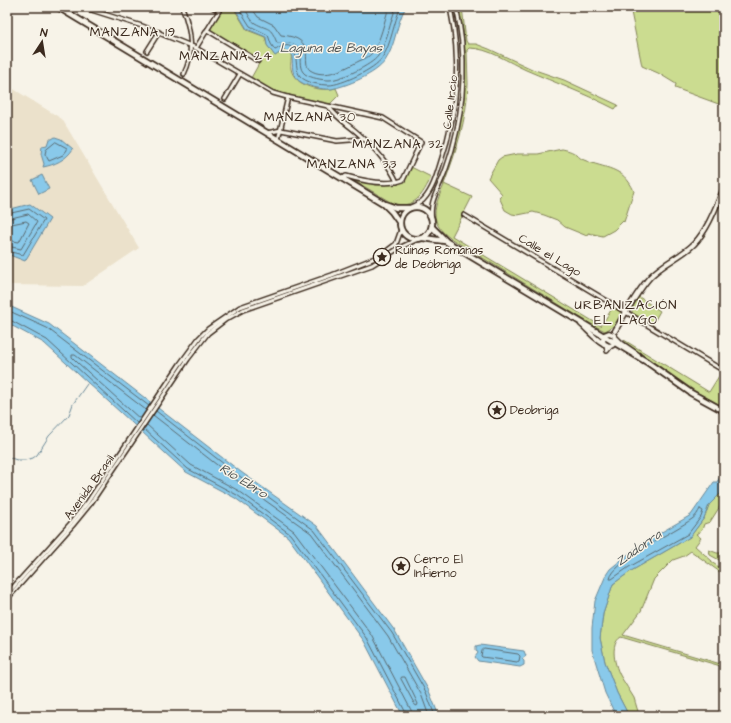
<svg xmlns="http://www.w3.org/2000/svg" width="731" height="723" font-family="'Architects Daughter',sans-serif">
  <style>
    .built { fill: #ebe1cb }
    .green { fill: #cbdc90; stroke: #838357 }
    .water { fill: #89c9ea; stroke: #6a8998 }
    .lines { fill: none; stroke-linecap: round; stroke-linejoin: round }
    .shore { stroke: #5a6a70; stroke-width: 1 }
    .stream { stroke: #6a8998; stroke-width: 1 }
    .minor-casing { stroke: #3b2a1e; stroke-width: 6 }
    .tertiary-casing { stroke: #3b2a1e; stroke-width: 7 }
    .secondary-casing { stroke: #3b2a1e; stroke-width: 8 }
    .minor { stroke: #f7f3e8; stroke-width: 3 }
    .tertiary { stroke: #f7f3e8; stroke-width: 4 }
    .secondary { stroke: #f7f3e8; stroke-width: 4.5 }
    .labels { text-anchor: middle; stroke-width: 3; stroke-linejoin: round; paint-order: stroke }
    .street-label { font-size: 12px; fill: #3b2a1e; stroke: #f7f3e8 }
    .poi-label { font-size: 12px; fill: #3b2a1e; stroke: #f7f3e8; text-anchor: start }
    .neighbourhood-label { font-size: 13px; letter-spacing: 1px; fill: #3b2a1e; stroke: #f7f3e8 }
    .water-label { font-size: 13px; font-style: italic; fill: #4e5251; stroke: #f7f3e8 }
  </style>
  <rect width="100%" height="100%" fill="#f7f3e8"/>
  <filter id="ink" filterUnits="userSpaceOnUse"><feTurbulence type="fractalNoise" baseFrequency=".025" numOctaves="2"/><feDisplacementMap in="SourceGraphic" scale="8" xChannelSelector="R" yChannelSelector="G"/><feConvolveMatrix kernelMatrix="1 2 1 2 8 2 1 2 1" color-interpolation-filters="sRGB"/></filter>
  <g filter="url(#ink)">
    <path class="built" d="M 7,85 L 62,119 L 139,248 L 83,286 L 7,285 Z"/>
    <g class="green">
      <path d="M 223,7 L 233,7 L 247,30 L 265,37 L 267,45 L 275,56 L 284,50 L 291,53 C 292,59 290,64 291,69 C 295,87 321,92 336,88 L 339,95 L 330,104 L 281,94 L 268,88 L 251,78 L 261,60 L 209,30 Z"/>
      <path d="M 459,7 L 462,7 L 466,41 L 468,44 L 476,44 L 489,49 L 532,69 L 564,80 L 618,105 L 615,109 C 586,94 556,83 526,70 C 508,62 489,48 469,48 L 467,50 C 467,61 468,73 468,84 C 467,119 456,152 444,184 L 472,197 L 452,236 L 601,326 L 613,307 L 621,313 L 614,326 L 605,331 L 591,324 L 450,238 C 428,222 434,207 444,185 L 443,185 C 464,122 472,73 459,7 Z"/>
      <path d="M 630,7 L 724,7 L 724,106 L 675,88 L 676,84 L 658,73 L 642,66 Z"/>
      <path d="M 562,149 C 567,150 572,151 577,155 C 579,157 581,159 584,160 C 605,169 623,166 634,191 L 624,222 L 623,221 L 614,230 L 603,236 L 588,233 L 587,236 L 565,227 L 557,220 L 544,215 L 533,212 L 518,215 L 512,214 L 505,210 L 499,197 L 502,194 L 488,178 L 498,160 L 502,157 L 517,154 L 538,154 Z"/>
      <path d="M 411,167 L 431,177 C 423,195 414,210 392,203 L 355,181 L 356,180 L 401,183 L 406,179 Z"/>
      <path d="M 701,238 L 699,243 C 681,253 646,278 639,297 L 660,311 L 652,325 L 632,313 L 632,309 L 638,297 L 637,296 L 654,275 Z"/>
      <path d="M 624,340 L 709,392 L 719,376 L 720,377 L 724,370 L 724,407 L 695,391 L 626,343 Z"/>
      <path d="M 724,490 L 724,500 L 710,522 L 704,524 L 702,530 L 696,534 L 701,538 L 695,546 L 712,561 L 711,562 L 719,567 L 723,566 L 724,564 L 723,562 L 710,555 L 709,550 L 717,553 L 724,553 L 724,575 L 691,551 L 684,556 L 673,560 L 654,579 L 641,611 L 623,635 L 724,665 L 724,667 L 621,637 C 609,644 615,667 621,677 C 625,684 630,691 634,698 C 636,704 637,710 640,716 L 629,716 L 617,693 L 605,662 L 600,638 L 603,614 L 613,584 L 631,571 L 690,537 L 704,518 L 709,505 Z"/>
    </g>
    <g class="water">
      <path d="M 234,7 L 406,7 C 396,23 396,45 385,61 C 376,74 347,86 331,89 C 323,90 303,86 297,79 C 290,72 294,62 291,53 L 284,50 L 275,56 L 267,45 L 266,37 L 247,29 Z"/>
      <path d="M 55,137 L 61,139 L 73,149 C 66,160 54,165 43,167 L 44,164 L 41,154 L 42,146 L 47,145 L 49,139 L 52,139 Z"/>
      <path d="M 42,175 L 49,189 L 39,194 L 32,180 Z"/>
      <path d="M 30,204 L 50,219 L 25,261 L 7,254 L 7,210 Z"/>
      <path d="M 7,305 L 49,324 L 241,472 L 317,526 L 395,631 L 429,691 L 439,716 L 403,716 L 364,641 L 288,537 L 235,498 L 186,472 L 44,343 L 7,323 Z"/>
      <path d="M 724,470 L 724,490 L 709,505 L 704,518 L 690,537 L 631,571 L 613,584 L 603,614 L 600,638 L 605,662 L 617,693 L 629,716 L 616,716 L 605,693 L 592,650 L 592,628 L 595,601 L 606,575 L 610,569 L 641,544 L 691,515 L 714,482 L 717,482 Z"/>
      <path d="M 480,645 L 524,651 L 526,656 L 522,659 L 524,661 L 524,665 L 520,667 L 478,661 L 475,657 L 478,653 L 476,650 L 476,646 Z"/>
    </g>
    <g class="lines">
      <g class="shore">
        <path d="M 238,7 L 250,26 L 268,35 L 271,44 L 275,50 C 278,49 280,47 283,46 C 301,42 293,68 300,76 C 306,83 320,85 329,85 C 341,85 375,69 382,58 C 392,43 393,23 401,7"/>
        <path d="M 244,7 C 247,11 250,20 255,23 C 269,31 270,25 277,43 C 314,39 292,64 305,74 C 311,78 322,80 329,80 C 340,80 372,65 378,56 C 387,42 390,23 396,7"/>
        <path d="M 251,7 L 258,17 L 274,25 L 281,35 C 319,38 300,63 310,70 C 325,80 346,68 359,61 C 364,59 369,57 372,53 C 381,40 384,22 389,7"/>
        <path d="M 56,142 L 67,148 L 67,150 L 63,155 L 49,161 L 45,154 L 46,150 Z"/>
        <path d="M 7,214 L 29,209 L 44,220 L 23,255 L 7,251"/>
        <path d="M 7,219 L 28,214 L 37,222 L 21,249 L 7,246"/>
        <path d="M 7,225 L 26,221 L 29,223 L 19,242 L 7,240"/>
        <path d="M 7,310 L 47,328 L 149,406"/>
        <path d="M 7,320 L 10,320 L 47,340 L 137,423"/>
        <path d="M 156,411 L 238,475 L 314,530 L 392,633 L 426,692 L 435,716"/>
        <path d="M 153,415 L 235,479 L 311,533 L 388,636 L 421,694 L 429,716"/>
        <path d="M 140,419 L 78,363 L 72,357 L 72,355 L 75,355 L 146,410"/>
        <path d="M 147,425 L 191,465 L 239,491 L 294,531 L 372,635 L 411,710 L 412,716"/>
        <path d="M 144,429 L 188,469 L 237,495 L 290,534 L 367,638 L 406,713 L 407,716"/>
        <path d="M 700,509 L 703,511 L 701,517 L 688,534 L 629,567 L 612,579 L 610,579 C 612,562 677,530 692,519 C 696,517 698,512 700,509 Z"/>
        <path d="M 484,649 L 518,654 L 520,656 L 519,661 L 517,662 L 482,657 L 481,656 L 482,651 Z"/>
        <path d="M 402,677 L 405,677 L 418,704 L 417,706 L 415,705 L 401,679 Z"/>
      </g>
      <path class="stream" d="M 7,457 L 17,460 L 25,460 L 33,458 L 37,455 L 49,436 L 69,415 L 73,404 L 87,384"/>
      <defs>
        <g id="minor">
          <path d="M 82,7 L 142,26 L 196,48 L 273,93 L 287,97 L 383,118 L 421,142 L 403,180 C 386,186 363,181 346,176 L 342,179"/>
          <path d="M 182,7 C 191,29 195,52 184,74"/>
          <path d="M 207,30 L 258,61"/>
          <path d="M 196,48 L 219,11 L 212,7"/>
          <path d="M 147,51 L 159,32"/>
          <path d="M 225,99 L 240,74"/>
          <path d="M 329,107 C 337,119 351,126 361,136 C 374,147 390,166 397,182"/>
          <path d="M 267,133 L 281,130 L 337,141 L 363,139 L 365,140"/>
          <path d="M 278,140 L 288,97"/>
          <path d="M 411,207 C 415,205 421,203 424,199 C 433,189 437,174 441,161 C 458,111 461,58 450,7"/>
          <path d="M 464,215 L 719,368"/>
          <path d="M 432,220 C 429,205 436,193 442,179 C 446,170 449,160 452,150 C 465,104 467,53 456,7"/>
          <path d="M 606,345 L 607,351 L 611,346"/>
          <path d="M 7,594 L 71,523 L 87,503 L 180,364 L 199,338 L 208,329 L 240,307 L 332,275 L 375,258 L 388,250 L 396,244 L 401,230"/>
          <path d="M 7,599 L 73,525 L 91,503 L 188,359 L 208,333 L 225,320 L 243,310 L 372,265 L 399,248 L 418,239"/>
        </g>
        <g id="tertiary">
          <path d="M 581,324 C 589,331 597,342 607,345 C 614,348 616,341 614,335 L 609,333 L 604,335 L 603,340 L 604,344"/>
          <path d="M 615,331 C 626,312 636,293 650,277 C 663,263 681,257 694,244 C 708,229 716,207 724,188"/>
          <path d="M 615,337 L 622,344 L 638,355"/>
        </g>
        <g id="secondary">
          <path d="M 58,7 L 383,203 L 392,212 L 399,222"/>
          <path d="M 385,204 L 396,208 L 409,208"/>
          <circle cx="416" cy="223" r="16"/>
          <path d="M 432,227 L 447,242 L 647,362 L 691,393 L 724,411"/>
          <path d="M 423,238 L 445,241"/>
        </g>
      </defs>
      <use href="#minor" class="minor-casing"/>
      <use href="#tertiary" class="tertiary-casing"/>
      <use href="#secondary" class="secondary-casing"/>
      <use href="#minor" class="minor"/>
      <use href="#tertiary" class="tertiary"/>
      <use href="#secondary" class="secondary"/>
    </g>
  </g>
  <defs>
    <symbol id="sight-ring" viewBox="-11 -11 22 22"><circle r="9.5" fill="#f7f3e8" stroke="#3b2a1e" stroke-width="1.5"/><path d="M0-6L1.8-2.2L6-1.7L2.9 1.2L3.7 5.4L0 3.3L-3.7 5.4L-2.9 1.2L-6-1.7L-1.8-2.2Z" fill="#3b2a1e"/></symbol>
  </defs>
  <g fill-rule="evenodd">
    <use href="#sight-ring" x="372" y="247" width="20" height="20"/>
    <use href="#sight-ring" x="487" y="400" width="20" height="20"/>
    <use href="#sight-ring" x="391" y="556" width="20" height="20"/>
  </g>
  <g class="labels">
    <g class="street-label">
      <text transform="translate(450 102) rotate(-83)" y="4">Calle Ircio</text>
      <text transform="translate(550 255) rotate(31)" y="4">Calle el Lago</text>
      <text transform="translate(89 487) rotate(-54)" y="4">Avenida Brasil</text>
    </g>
    <g class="poi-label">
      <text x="395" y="254">Ruinas Romanas<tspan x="395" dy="14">de Deóbriga</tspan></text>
      <text x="510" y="414">Deobriga</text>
      <text x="414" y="563">Cerro El<tspan x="414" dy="14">Infierno</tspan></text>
    </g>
    <g class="neighbourhood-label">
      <text x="133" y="36">MANZANA 19</text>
      <text x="226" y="60">MANZANA 24</text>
      <text x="310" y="121">MANZANA 30</text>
      <text x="398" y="148">MANZANA 32</text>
      <text x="352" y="168">MANZANA 33</text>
      <text x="626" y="309">URBANIZACIÓN<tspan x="626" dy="15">EL LAGO</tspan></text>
    </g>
    <g class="water-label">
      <text x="331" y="52">Laguna de Bayas</text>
      <text transform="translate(244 480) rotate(32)" y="5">Río Ebro</text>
      <text transform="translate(638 547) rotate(-35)" y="5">Zadorra</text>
    </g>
  </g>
  <rect width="731" height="723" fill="none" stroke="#f7f3e8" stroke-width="24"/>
  <rect x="12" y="12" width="707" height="699" fill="none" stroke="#3b2a1e" stroke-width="1.5" filter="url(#ink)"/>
  <g transform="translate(42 42) rotate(12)" stroke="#f7f3e8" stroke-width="3" paint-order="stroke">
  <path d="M0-3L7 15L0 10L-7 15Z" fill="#3b2a1e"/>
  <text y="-6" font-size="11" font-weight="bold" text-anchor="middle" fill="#3b2a1e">N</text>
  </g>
</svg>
